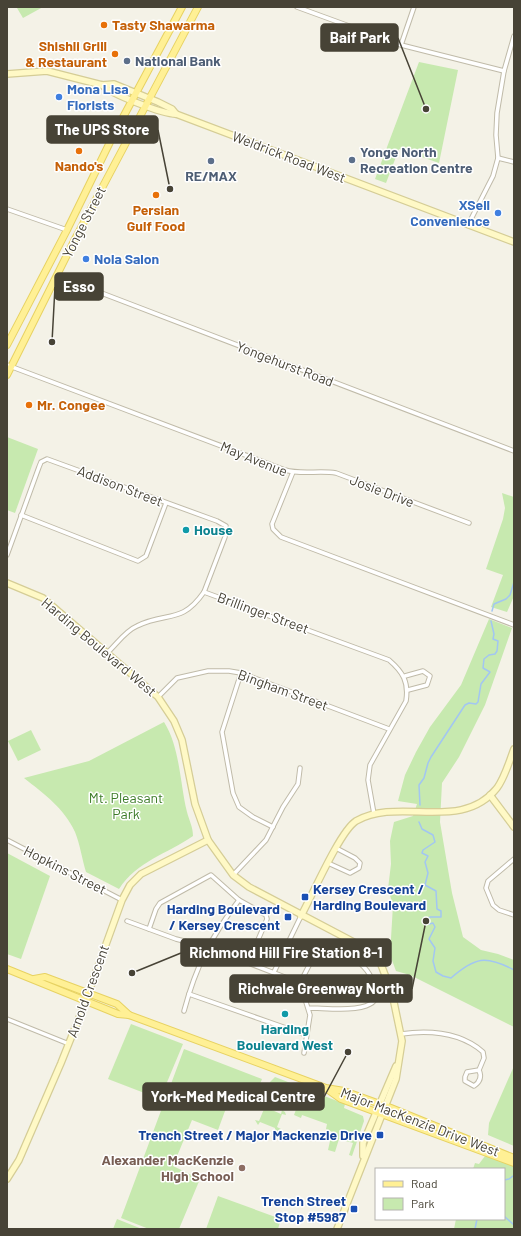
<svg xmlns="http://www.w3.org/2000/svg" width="521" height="1236" font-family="Barlow,sans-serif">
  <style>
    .green { fill: #c7e9af }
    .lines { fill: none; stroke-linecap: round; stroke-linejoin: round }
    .stream { stroke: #a2c6f2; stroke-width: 1.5 }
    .street-casing { stroke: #c0bba9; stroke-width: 5.5 }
    .secondary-casing { stroke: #d5cd96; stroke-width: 8 }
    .primary-casing { stroke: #e7d262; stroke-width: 8 }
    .street { stroke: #fff; stroke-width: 3.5 }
    .secondary { stroke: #fff9c6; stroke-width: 5.5 }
    .primary { stroke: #fff095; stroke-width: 6 }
    .food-dot { fill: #e8710a; stroke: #fff; stroke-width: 1.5 }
    .service-dot { fill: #5c6f8a; stroke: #fff; stroke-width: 1.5 }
    .shop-dot { fill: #3f7fe0; stroke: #fff; stroke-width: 1.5 }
    .culture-dot { fill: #0f9aa8; stroke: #fff; stroke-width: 1.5 }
    .transit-dot { fill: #1a4fb4; stroke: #fff; stroke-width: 1.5 }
    .education-dot { fill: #8d6e63; stroke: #fff; stroke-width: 1.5 }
    .labels { text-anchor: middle; stroke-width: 3; stroke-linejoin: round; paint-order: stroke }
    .food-label { font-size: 14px; font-weight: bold; fill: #c56008; stroke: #fff; text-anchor: start }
    .service-label { font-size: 14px; font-weight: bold; fill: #4e5e75; stroke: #fff; text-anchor: start }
    .shop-label { font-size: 14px; font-weight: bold; fill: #366cbe; stroke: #fff; text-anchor: start }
    .street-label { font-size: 14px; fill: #474336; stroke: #fff }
    .culture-label { font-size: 14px; font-weight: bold; fill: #0d838f; stroke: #fff; text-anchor: start }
    .park-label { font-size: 14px; fill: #3b7b27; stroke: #fff }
    .transit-label { font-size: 14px; font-weight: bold; fill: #164399; stroke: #fff; text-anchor: end }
    .education-label { font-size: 14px; font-weight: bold; fill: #785e54; stroke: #fff; text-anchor: end }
    .leader { fill: none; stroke: #474336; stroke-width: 1.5 }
    .callout-dot { fill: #474336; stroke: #fff; stroke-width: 1.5 }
    .callout { fill: #474336; stroke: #474336; stroke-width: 1.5 }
    .callout-label { font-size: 15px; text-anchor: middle; font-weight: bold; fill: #fff }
  </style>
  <rect width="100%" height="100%" fill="#f4f2e7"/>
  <g class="green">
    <path d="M 20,7 L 43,7 L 23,18 L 17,8 Z"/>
    <path d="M 419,62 L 458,70 L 439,163 L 399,149 L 386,183 L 375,179 Z"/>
    <path d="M 7,437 L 38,449 L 15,513 L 7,510 Z"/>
    <path d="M 502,493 L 514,497 L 514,596 L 507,612 L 491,607 L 503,575 L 486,569 L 503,519 L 505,508 Z"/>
    <path d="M 489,619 L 512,628 L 485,705 L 459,757 L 442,783 L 440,822 L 452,893 L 463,937 L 481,950 L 498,954 L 514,960 L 514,1027 L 410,975 L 396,971 L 390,955 L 393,905 L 388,889 L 391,864 L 390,841 L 394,822 L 413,816 L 417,804 L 398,801 L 405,775 L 416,752 L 430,727 L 461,685 Z"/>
    <path d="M 164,722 C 180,747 180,784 187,812 C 189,820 193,827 193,836 C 167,854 137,861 119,889 L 86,872 C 82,859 80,844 75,832 C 64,808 44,794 24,778 L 89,761 Z"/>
    <path d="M 31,730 L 41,750 L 18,761 L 8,741 Z"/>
    <path d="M 7,853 L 50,876 L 21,959 L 7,954 Z"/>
    <path d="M 131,1024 L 183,1044 L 160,1099 L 108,1079 Z"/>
    <path d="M 184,1049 L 262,1079 L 254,1099 L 232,1092 L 218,1130 L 192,1120 L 173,1166 L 200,1179 L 179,1229 L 149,1229 L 121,1218 Z"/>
    <path d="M 514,1066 L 514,1146 L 488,1135 L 489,1123 Z"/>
    <path d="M 275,1077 L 345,1104 L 344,1108 L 363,1116 L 364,1121 L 352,1156 L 349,1155 L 353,1143 L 339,1139 L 335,1152 L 328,1150 L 332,1132 L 326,1129 L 327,1124 L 302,1115 L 301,1118 L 294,1115 L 298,1104 L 268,1090 L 270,1082 Z"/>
    <path d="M 265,1103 L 265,1107 L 281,1114 L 282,1110 L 285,1112 L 286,1115 L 282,1114 L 277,1127 L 281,1129 L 275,1132 L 275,1128 L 260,1122 L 258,1125 L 255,1120 L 259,1121 L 264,1109 L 262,1107 L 262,1105 Z"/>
    <path d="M 485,1156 L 504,1161 L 514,1166 L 514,1229 L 454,1229 L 456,1219 L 504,1219 L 504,1169 L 473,1169 L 475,1163 L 479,1164 Z"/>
    <path d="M 218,1196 L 281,1219 L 278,1229 L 206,1229 Z"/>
    <path d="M 117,1219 L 142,1229 L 113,1229 Z"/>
  </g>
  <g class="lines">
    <g class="stream">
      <path d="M 492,611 L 494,604 L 506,599 L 510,595 L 514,582"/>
      <path d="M 420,805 L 419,785 L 424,778 L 428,763 L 431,757 L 465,705 L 469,703 L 476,704 L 478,702 L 481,684 L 490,672 L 483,668 L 484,659 L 489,655 L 495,654 L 497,651 L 498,641 L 493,639 L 494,634 L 491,621"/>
      <path d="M 419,822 L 422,829 L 433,835 L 435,842 L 423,850 L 422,853 L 428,856 L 425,862 L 428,873 L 425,885 L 436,891 L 437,909 L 441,911 L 441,917 L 430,917 L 428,919 L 429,924 L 433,923 L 435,927 L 429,939 L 435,948 L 433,961 L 436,972 L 443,976 L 451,978 C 475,957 486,955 514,970"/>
      <path d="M 504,1180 L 509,1179 L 513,1176"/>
      <path d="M 504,1216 L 514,1225"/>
      <path d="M 475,1229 L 477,1219"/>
    </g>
    <defs>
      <g id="street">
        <path d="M 297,7 L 401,45 L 504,71"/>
        <path d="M 401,45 L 414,7"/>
        <path d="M 498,158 L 514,162"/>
        <path d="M 7,209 L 67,230"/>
        <path d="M 468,225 L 493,176 L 498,158 L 496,135 L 497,113 L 504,71 L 514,36"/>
        <path d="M 57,276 L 514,451"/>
        <path d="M 7,365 L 285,470 C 302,475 319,470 336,473 L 469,523"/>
        <path d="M 293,472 L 272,524 L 273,529 L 281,537 L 514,625"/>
        <path d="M 21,515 L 138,561 L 146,556 L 166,503"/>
        <path d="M 7,555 L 39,467 L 41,462 L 47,459 L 217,521 L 226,526 L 225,537 L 204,592"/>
        <path d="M 107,653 C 117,644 125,631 137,626 C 167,611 181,625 204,592 L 389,660 C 403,672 409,682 406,701 L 370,765 L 368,780 L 374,814"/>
        <path d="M 241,673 L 222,732 L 233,793 L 239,807 L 253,817 L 273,827"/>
        <path d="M 405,676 L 423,671 L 430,676 L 427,685 L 408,690"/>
        <path d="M 158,697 L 177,678 L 208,671 L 229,671 L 241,673 L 389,729"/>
        <path d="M 7,840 L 122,900"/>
        <path d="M 514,859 L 488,881 L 486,888 L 493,905 L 499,910 L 514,915"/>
        <path d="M 328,863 L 350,873 L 359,868 L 360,863 L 355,858 L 336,848"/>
        <path d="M 233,875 L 266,840 L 283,807 L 298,784 L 300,768"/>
        <path d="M 127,921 L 176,939 L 207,947 L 300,983"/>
        <path d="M 149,929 L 156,909 L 160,903 L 211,875 L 239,900 L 266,915 L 267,919 L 248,963"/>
        <path d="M 274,972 L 301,916"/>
        <path d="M 189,994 L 306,1035"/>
        <path d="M 184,1011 C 196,966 211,937 239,900"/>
        <path d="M 7,1019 L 69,1044"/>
        <path d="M 401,1034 C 430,1030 460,1032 483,1052 L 484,1058 L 479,1070 L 467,1072 L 465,1077 L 465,1081 L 474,1086 C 480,1082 482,1077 479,1070"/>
        <path d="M 304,1053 L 310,1015 L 300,983 L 320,944 L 324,944 C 347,953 372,964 375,991 C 376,997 376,1001 370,1004 C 356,1012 325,1008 309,1008"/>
      </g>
      <g id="secondary">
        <path d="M 7,74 L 47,71 L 102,85 L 114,84 L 158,102 L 172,109 L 176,114"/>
        <path d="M 102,85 C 111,94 162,114 176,114 L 514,242"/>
        <path d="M 7,583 L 43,598 L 158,697 L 174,721 L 182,740 L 195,804 L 208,840 L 233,875 L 249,887 L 365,948 L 380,962 L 392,993 L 402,1041 L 396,1079 L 337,1229"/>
        <path d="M 490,795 L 514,827"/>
        <path d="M 301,916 C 312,896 340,831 356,821 C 400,796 461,833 497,788 C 505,777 509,762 514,749"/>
        <path d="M 363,1156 L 363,1143 L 396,1066"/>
        <path d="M 7,1179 L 19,1160 L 61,1063 L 83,1008 L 122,900 L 130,885 L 141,874 L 208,840"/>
      </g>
      <g id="primary">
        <path d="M 7,345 L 67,230 L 113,136 L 182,7"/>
        <path d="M 7,375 L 76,237 L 198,7"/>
        <path d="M 7,969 L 118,1014 L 129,1015 L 326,1088 L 344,1091 L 391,1108 L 514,1158"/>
        <path d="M 34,979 L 45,977 L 117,1004 L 129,1015"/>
        <path d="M 327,1089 L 341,1099 L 514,1163"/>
      </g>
    </defs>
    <use href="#street" class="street-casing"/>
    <use href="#secondary" class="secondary-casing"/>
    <use href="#primary" class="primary-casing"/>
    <use href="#street" class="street"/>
    <use href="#secondary" class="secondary"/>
    <use href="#primary" class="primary"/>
  </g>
  <g class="food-dot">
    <circle cx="104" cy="25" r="4"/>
    <circle cx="115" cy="54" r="4"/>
    <circle cx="79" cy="151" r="4"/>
    <circle cx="156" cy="195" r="4"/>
    <circle cx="29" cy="405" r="4"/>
  </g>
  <g class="service-dot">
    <circle cx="127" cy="61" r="4"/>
    <circle cx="352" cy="160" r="4"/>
    <circle cx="211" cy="161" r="4"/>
  </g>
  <g class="shop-dot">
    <circle cx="59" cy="97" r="4"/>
    <circle cx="498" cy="213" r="4"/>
    <circle cx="86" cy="259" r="4"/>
  </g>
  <g class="culture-dot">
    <circle cx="186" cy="530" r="4"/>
    <circle cx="285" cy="1014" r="4"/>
  </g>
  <g class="transit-dot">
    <rect x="301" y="893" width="8" height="8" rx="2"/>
    <rect x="284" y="913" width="8" height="8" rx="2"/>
    <rect x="376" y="1131" width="8" height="8" rx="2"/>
    <rect x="350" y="1205" width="8" height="8" rx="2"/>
  </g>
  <circle class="education-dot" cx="242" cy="1168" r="4"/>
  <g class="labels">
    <g class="food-label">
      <text x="112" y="30">Tasty Shawarma</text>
      <text x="107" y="51" text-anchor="end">Shishli Grill<tspan x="107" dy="16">&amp; Restaurant</tspan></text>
      <text x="79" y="171" text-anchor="middle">Nando's</text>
      <text x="156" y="215" text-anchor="middle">Persian<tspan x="156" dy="16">Gulf Food</tspan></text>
      <text x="37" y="410">Mr. Congee</text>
    </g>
    <g class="service-label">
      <text x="135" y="66">National Bank</text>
      <text x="360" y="157">Yonge North<tspan x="360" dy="16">Recreation Centre</tspan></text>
      <text x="211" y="181" text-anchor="middle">RE/MAX</text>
    </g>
    <g class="shop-label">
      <text x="67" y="94">Mona Lisa<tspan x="67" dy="16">Florists</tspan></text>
      <text x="490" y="210" text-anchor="end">XSell<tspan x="490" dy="16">Convenience</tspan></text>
      <text x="94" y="264">Nola Salon</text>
    </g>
    <g class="street-label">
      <text transform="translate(289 157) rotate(21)" y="5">Weldrick Road West</text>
      <text transform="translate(84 222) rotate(-63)" y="5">Yonge Street</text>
      <text transform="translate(285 364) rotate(21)" y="5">Yongehurst Road</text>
      <text transform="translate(254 459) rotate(22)" y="5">May Avenue</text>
      <text transform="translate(120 486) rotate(21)" y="5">Addison Street</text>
      <text transform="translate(382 491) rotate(21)" y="5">Josie Drive</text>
      <text transform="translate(263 613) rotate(20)" y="5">Brillinger Street</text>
      <text transform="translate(99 647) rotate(40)" y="5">Harding Boulevard West</text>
      <text transform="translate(283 690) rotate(20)" y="5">Bingham Street</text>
      <text transform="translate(65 870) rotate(27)" y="5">Hopkins Street</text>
      <text transform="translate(88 991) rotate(-70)" y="5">Arnold Crescent</text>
      <text transform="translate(420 1122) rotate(21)" y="5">Major MacKenzie Drive West</text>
    </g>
    <g class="culture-label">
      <text x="194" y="535">House</text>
      <text x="285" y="1034" text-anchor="middle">Harding<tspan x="285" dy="16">Boulevard West</tspan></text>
    </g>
    <g class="park-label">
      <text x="126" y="803">Mt. Pleasant<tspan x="126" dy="16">Park</tspan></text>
    </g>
    <g class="transit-label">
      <text x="313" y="894" text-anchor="start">Kersey Crescent /<tspan x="313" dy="16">Harding Boulevard</tspan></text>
      <text x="280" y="914">Harding Boulevard<tspan x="280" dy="16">/ Kersey Crescent</tspan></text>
      <text x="372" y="1140">Trench Street / Major Mackenzie Drive</text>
      <text x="346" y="1206">Trench Street<tspan x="346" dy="16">Stop #5987</tspan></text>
    </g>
    <g class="education-label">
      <text x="234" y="1165">Alexander MacKenzie<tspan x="234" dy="16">High School</tspan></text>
    </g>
  </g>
  <path class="leader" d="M426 109L398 38M170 189L158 130M52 342L55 287M132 973L181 953M426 921L412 989M348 1052L324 1097"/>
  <g class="callout-dot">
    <circle cx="426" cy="109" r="4"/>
    <circle cx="170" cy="189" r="4"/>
    <circle cx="52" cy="342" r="4"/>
    <circle cx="132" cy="973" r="4"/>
    <circle cx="426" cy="921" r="4"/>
    <circle cx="348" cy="1052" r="4"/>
  </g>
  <g class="callout">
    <rect x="321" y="24" width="77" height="27" rx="4"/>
    <rect x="47" y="116" width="111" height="27" rx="4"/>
    <rect x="55" y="273" width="48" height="27" rx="4"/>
    <rect x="181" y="939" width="210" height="27" rx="4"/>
    <rect x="230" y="975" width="182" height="27" rx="4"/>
    <rect x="143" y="1083" width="181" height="27" rx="4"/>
  </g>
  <g class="callout-label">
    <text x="360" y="43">Baif Park</text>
    <text x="102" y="135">The UPS Store</text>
    <text x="79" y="292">Esso</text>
    <text x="286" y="958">Richmond Hill Fire Station 8-1</text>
    <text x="321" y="994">Richvale Greenway North</text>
    <text x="233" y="1102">York-Med Medical Centre</text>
  </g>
  <rect width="521" height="1236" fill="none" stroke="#474336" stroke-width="16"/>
  <rect x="375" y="1168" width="130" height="52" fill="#ffffff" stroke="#b5b4af"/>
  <rect x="383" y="1181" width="20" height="6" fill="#fff095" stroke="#b5b4af"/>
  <text x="411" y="1188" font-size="12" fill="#474336">Road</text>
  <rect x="383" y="1198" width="20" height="12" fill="#c7e9af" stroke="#b5b4af"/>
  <text x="411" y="1208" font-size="12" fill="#474336">Park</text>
</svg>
